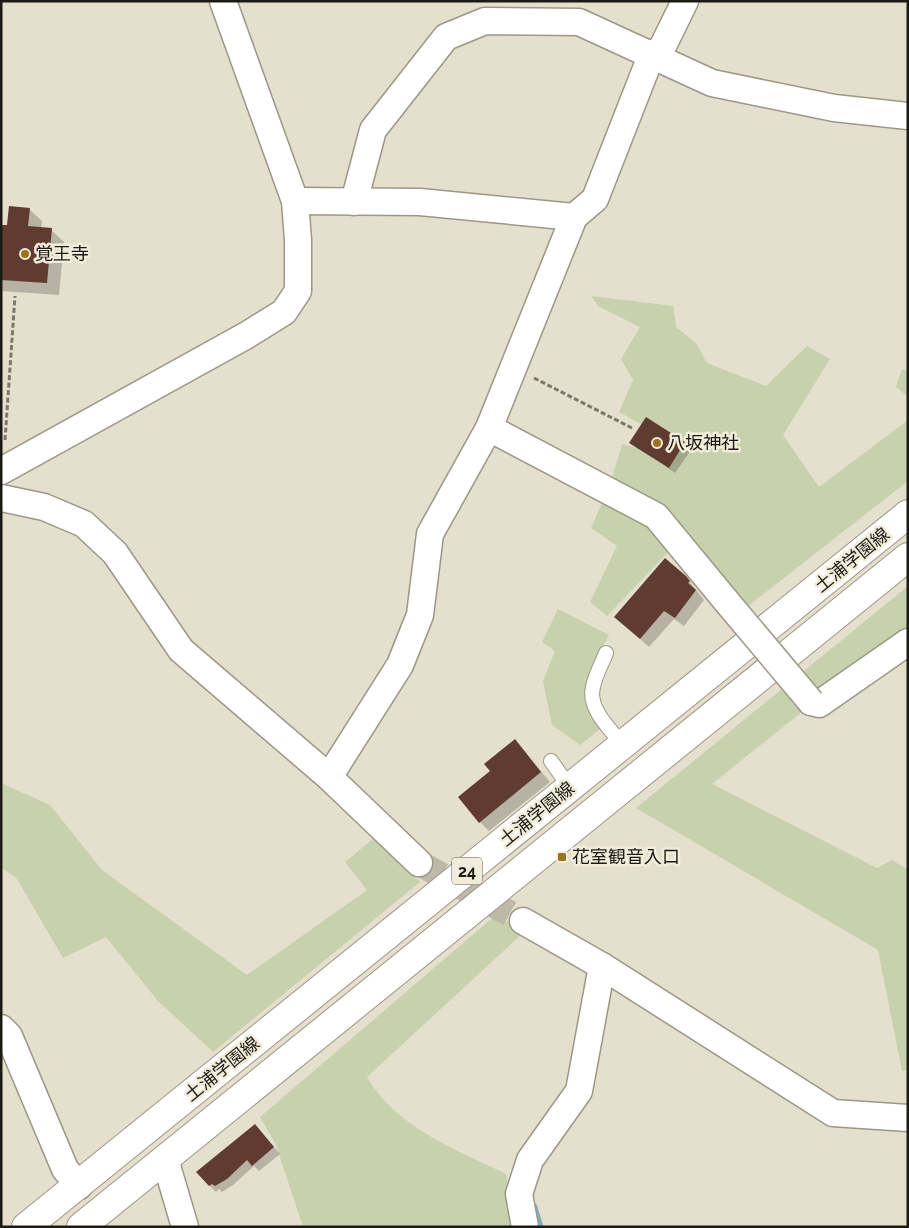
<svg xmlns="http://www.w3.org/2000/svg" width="909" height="1228" font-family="Raleway,'Noto Sans JP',sans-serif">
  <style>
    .green { fill: #c8d1ae }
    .shadow { fill: #0003 }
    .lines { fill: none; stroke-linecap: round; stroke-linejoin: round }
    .stream { stroke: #7fb0bd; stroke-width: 7 }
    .building { fill: #603b30 }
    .minor-tunnel { stroke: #bdb8a8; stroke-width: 26; stroke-dasharray: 26 13; stroke-linecap: butt }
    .service-casing { stroke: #9c9786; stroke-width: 16 }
    .minor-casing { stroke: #9c9786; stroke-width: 29 }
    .primary-casing { stroke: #9c9786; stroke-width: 30 }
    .path { stroke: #7c786d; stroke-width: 3; stroke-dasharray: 5 2.5; stroke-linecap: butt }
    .service { stroke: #fff; stroke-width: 14 }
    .minor { stroke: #fff; stroke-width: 26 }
    .primary { stroke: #fff; stroke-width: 28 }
    .minor-bridge-casing { stroke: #9c9786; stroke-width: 29; stroke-linecap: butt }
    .minor-bridge { stroke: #fff; stroke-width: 26 }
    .poi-dot { fill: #9b7320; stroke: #f2ecda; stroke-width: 2 }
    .labels { text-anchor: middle; stroke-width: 5; stroke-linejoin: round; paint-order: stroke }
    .shield { fill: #f2ecda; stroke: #5c594f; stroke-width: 1 }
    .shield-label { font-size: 16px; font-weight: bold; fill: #1c1a14 }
    .poi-label { font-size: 18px; fill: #1c1a14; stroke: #f2ecda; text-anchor: start }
    .street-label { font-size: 18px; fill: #1c1a14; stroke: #f2ecda }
  </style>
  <rect width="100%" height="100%" fill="#e5dfcd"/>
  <g class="green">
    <path d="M 591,296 L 673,306 L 676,327 L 696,343 L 707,363 L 766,386 L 807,346 L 830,359 L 783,435 L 819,487 L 908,420 L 908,481 L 743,610 L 681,539 L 607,616 L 590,602 L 617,546 L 591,528 L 609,488 L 622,444 L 670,457 L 678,445 L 619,412 L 633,380 L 621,359 L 640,327 L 598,306 Z"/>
    <path d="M 902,369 L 908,371 L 908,397 L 896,387 Z"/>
    <path d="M 908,586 L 908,627 L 712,784 L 877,868 L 892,860 L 908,870 L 908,1070 L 902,1071 L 878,950 L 636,808 Z"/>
    <path d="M 558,609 L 609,635 C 590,671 577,691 600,729 L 580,745 L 552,725 L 543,681 L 555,651 L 542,642 Z"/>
    <path d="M 1,783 L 50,805 L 102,870 L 247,975 L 367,890 L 345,862 L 375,837 L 420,882 L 213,1052 L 158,1001 L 106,937 L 63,958 L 17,879 L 1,867 Z"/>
    <path d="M 497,914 L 523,933 L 367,1077 C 397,1128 455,1149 506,1174 L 516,1227 L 303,1227 L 276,1145 L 260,1117 Z"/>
  </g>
  <g class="shadow">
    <path d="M 29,209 L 42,221 L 41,229 L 51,230 L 64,242 L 59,295 L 1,291 L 1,226 L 8,227 Z"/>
    <path d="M 646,419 L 691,450 L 675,473 L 631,442 Z"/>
    <path d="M 686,577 L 704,600 L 684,626 L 674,619 L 649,647 L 616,617 Z"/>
    <path d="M 524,751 L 550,782 L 489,831 L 480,822 L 491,771 Z"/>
    <path d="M 261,1132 L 280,1154 L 259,1171 L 254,1166 L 233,1185 L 222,1192 L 219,1189 L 216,1192 L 209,1185 Z"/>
  </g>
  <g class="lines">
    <path class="stream" d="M 534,1207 L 540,1227"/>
  </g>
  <g class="building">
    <path d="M 9,206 L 30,208 L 28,226 L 52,228 L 47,283 L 1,280 L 1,225 L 7,225 Z"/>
    <path d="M 646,417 L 685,442 L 669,468 L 629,443 Z"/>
    <path d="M 665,558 L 686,576 L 690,581 L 688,583 L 696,590 L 675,618 L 664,611 L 640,639 L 614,617 Z"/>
    <path d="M 515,739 L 541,772 L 479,823 L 458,797 L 490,771 L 484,764 Z"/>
    <path d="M 255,1124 L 274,1147 L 252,1166 L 247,1160 L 227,1179 L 215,1186 L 212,1184 L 209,1186 L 196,1172 Z"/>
  </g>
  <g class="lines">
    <path class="minor-tunnel" d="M 419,863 L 523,921"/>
    <defs>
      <g id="service">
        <path d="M 606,653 C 602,664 595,675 593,687 C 587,708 611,730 623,745"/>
        <path d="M 551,761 L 570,788"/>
      </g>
      <g id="minor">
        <path d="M 295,201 L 420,202 L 574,217"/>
        <path d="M 354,202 L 373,130 L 446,37 L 485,21 L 579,22 L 712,83 L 834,108 L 908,116"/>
        <path d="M 489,428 L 656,516 L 727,602"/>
        <path d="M 1,471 L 247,335 L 284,312 L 298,291 L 298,240 L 295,201 L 223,1"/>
        <path d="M 1,498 L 44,507 L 84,524 L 115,553 L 181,650 L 329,777 L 419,863"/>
        <path d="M 811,702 L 819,704 L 908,642"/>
        <path d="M 329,777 L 400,665 L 420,615 L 430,534 L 489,428 L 574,217 L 595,199 L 651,56 L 662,48 L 685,1"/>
        <path d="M 523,921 L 602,966 L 833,1113 L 908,1118"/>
        <path d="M 1,1028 L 9,1036 L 65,1169 L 79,1186"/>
        <path d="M 165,1159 L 185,1227"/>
        <path d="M 525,1227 L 519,1194 L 530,1160 L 579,1091 L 602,966"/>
      </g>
      <g id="primary">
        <path d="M 26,1227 L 908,514"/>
        <path d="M 81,1227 L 908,557"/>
      </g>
    </defs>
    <use href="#service" class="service-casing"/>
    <use href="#minor" class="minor-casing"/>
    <use href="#primary" class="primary-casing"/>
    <g class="path">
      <path d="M 534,378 L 632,428"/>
      <path d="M 5,440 L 15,296"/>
    </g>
    <use href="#service" class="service"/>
    <use href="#minor" class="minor"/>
    <use href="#primary" class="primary"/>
    <defs>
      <path id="minor-bridge" d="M 727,602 L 811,702"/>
    </defs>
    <use href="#minor-bridge" class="minor-bridge-casing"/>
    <use href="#minor-bridge" class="minor-bridge"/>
  </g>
  <g class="poi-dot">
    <circle cx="25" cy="254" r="5"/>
    <circle cx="657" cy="443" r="5"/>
    <rect x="557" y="852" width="10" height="10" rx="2.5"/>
  </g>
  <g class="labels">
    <rect class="shield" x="452" y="857.5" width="30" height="27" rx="4"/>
    <g class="shield-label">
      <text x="467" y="877">24</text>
    </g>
    <g class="poi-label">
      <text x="35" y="260">覚王寺</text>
      <text x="667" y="449">八坂神社</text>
      <text x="572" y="863">花室観音入口</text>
    </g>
    <g class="street-label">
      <text transform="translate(852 560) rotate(-39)" y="6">土浦学園線</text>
      <text transform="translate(537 814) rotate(-39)" y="6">土浦学園線</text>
      <text transform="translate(222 1069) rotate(-39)" y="6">土浦学園線</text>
    </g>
  </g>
  <rect width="909" height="1228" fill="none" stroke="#1c1a14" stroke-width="5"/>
</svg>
